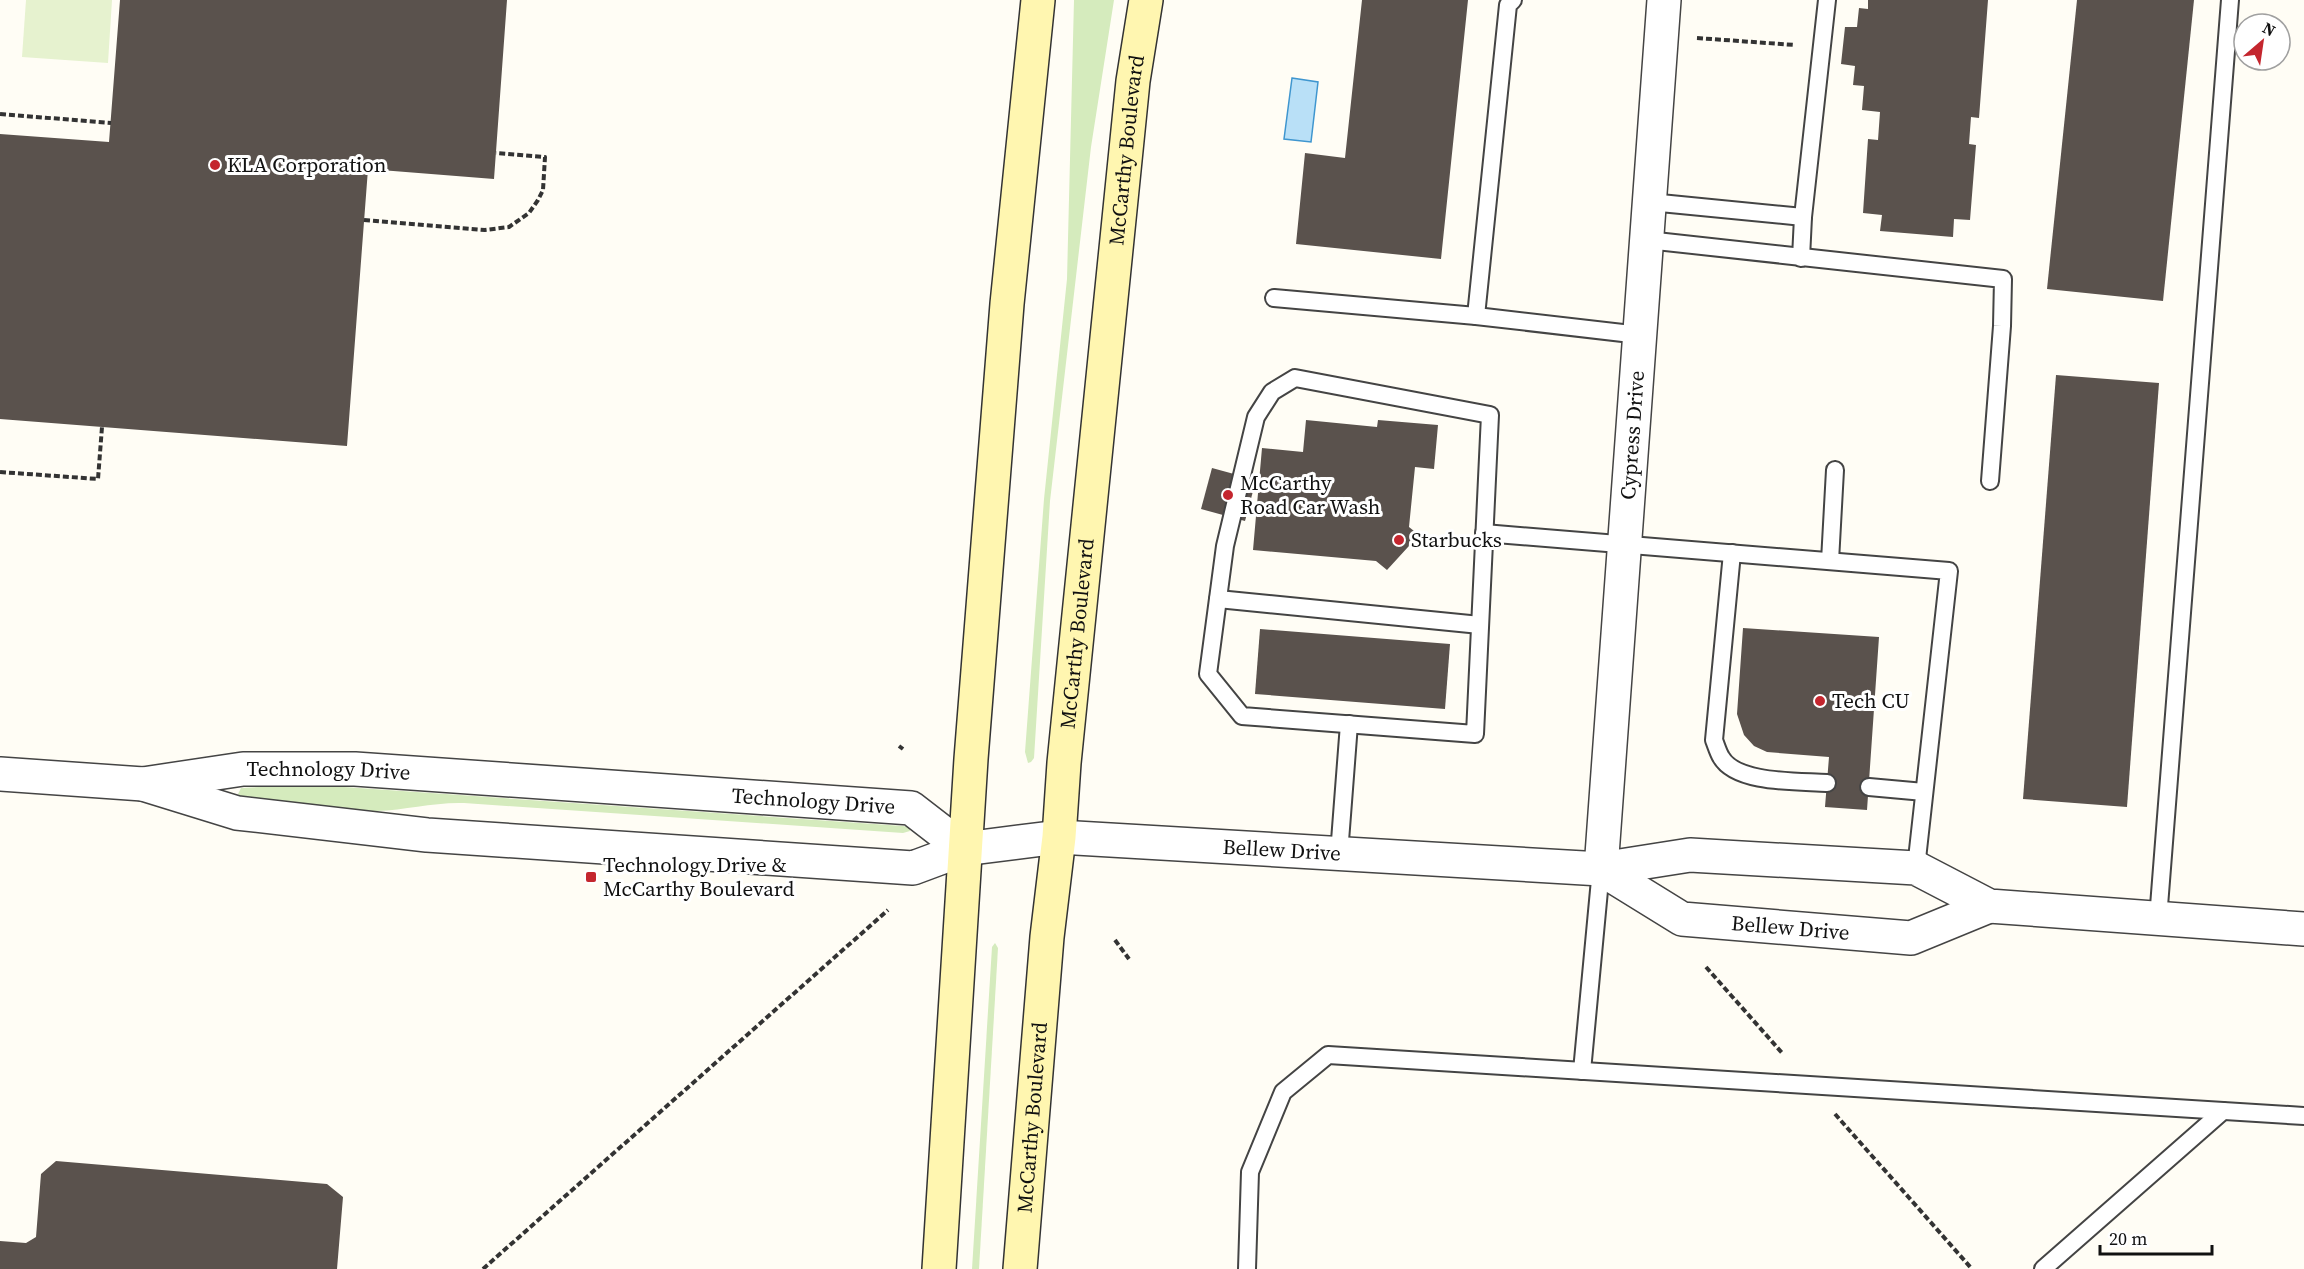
<svg xmlns="http://www.w3.org/2000/svg" width="2304" height="1269" font-family="'Source Serif 4',serif">
  <style>
    .green { fill: #d5ebbd }
    .pitch { fill: #e6f2cf }
    .water { fill: #b9e0f7; stroke: #3f96cf; stroke-width: 1.5 }
    .building { fill: #5a524d }
    .lines { fill: none; stroke-linecap: round; stroke-linejoin: round }
    .service-casing { stroke: #444; stroke-width: 20 }
    .minor-casing { stroke: #444; stroke-width: 36 }
    .tertiary-casing { stroke: #444; stroke-width: 36 }
    .secondary-casing { stroke: #333; stroke-width: 36 }
    .path { stroke: #333; stroke-width: 4; stroke-dasharray: 6 3; stroke-linecap: butt }
    .service { stroke: #fff; stroke-width: 16 }
    .minor { stroke: #fff; stroke-width: 33 }
    .tertiary { stroke: #fff; stroke-width: 33 }
    .secondary { stroke: #fff6b0; stroke-width: 33 }
    .poi-dot { fill: #c4262e; stroke: #fff; stroke-width: 2 }
    .labels { text-anchor: middle; stroke-width: 6; stroke-linejoin: round; paint-order: stroke }
    .street-label { font-size: 21px; fill: #111; stroke: #fff }
    .poi-label { font-size: 21px; fill: #111; stroke: #fff; text-anchor: start }
  </style>
  <rect width="100%" height="100%" fill="#fffdf5"/>
  <g class="green">
    <path d="M 1074,0 L 1114,0 L 1091,147 L 1050,501 L 1034,758 L 1031,762 L 1028,763 L 1025,752 L 1044,499 L 1067,279 Z"/>
    <path d="M 282,786 L 330,786 L 903,826 L 909,827 L 910,831 L 903,833 L 464,803 C 434,802 406,810 377,811 C 331,813 287,805 243,799 L 238,794 L 241,788 Z"/>
    <path d="M 995,943 L 998,948 L 979,1269 L 972,1269 L 992,947 Z"/>
  </g>
  <path class="pitch" d="M 26,0 L 112,0 L 108,63 L 22,57 Z"/>
  <path class="water" d="M 1292,78 L 1318,82 L 1311,142 L 1284,139 Z"/>
  <g class="building">
    <path d="M 120,0 L 507,0 L 494,179 L 368,169 L 347,446 L 0,419 L 0,134 L 109,142 Z"/>
    <path d="M 1362,0 L 1468,0 L 1441,259 L 1296,244 L 1305,153 L 1345,158 Z"/>
    <path d="M 1868,0 L 1988,0 L 1979,118 L 1971,117 L 1969,144 L 1976,145 L 1970,220 L 1954,219 L 1953,237 L 1880,231 L 1882,215 L 1863,213 L 1868,139 L 1878,140 L 1880,112 L 1862,110 L 1864,86 L 1853,85 L 1855,66 L 1841,64 L 1845,27 L 1857,27 L 1859,8 L 1868,9 Z"/>
    <path d="M 2077,0 L 2194,0 L 2163,301 L 2047,289 Z"/>
    <path d="M 2056,375 L 2159,383 L 2127,807 L 2023,799 Z"/>
    <path d="M 1306,420 L 1377,427 L 1378,420 L 1438,425 L 1434,469 L 1415,467 L 1409,527 L 1419,535 L 1387,570 L 1376,561 L 1253,550 L 1262,448 L 1303,452 Z"/>
    <path d="M 1212,468 L 1256,480 L 1245,521 L 1201,509 Z"/>
    <path d="M 1743,628 L 1879,637 L 1867,810 L 1825,807 L 1829,757 L 1767,752 L 1754,746 L 1744,735 L 1737,714 Z"/>
    <path d="M 1260,629 L 1450,644 L 1445,709 L 1255,694 Z"/>
    <path d="M 56,1161 L 327,1184 L 343,1197 L 337,1269 L 0,1269 L 0,1241 L 26,1243 L 36,1237 L 41,1174 Z"/>
  </g>
  <g class="lines">
    <defs>
      <g id="service">
        <path d="M 1650,202 L 1803,217"/>
        <path d="M 1647,240 L 2003,279 L 2002,326 L 1990,481"/>
        <path d="M 1801,258 L 1803,217 L 1827,0"/>
        <path d="M 1274,298 L 1476,316 L 1640,335"/>
        <path d="M 1476,316 L 1508,5 L 1513,0"/>
        <path d="M 1295,378 L 1490,415 L 1475,734 L 1242,716 L 1208,674 L 1225,546 L 1256,417 L 1272,392 Z"/>
        <path d="M 1484,533 L 1949,571 L 1916,868"/>
        <path d="M 1732,553 L 1714,740 C 1716,745 1718,752 1721,757 C 1736,784 1799,781 1827,783"/>
        <path d="M 1830,561 L 1835,470"/>
        <path d="M 1218,599 L 1480,625"/>
        <path d="M 1869,787 L 1924,792"/>
        <path d="M 1339,854 L 1349,724"/>
        <path d="M 2158,919 L 2230,0"/>
        <path d="M 1582,1071 L 1601,869"/>
        <path d="M 1247,1269 L 1250,1172 L 1283,1092 L 1328,1055 L 2304,1116"/>
        <path d="M 2043,1269 L 2223,1111"/>
      </g>
      <g id="minor">
        <path id="s1" d="M 1601,869 L 1664,0"/>
      </g>
      <g id="tertiary">
        <path id="s2" d="M 0,774 L 143,784 L 243,769 L 355,769 L 911,808 L 964,849"/>
        <path id="s3" d="M 143,784 L 237,813 L 427,835 L 913,868 L 964,849 L 1059,837 L 1601,869 L 1690,855 L 1916,868 L 1989,906 L 2304,929"/>
        <path id="s4" d="M 1601,869 L 1682,919 L 1911,938 L 1989,906"/>
      </g>
      <g id="secondary">
        <path d="M 939,1269 L 971,759 L 1007,304 L 1038,0"/>
        <path id="s5" d="M 1020,1269 L 1047,937 L 1059,837 L 1064,763 L 1133,81 L 1146,0"/>
      </g>
    </defs>
    <use href="#service" class="service-casing"/>
    <use href="#minor" class="minor-casing"/>
    <use href="#tertiary" class="tertiary-casing"/>
    <use href="#secondary" class="secondary-casing"/>
    <g class="path">
      <path d="M 1697,38 L 1795,45"/>
      <path d="M 0,114 L 111,123"/>
      <path d="M 364,220 L 485,230 L 509,227 L 529,213 L 538,200 L 543,190 L 545,157 L 496,153"/>
      <path d="M 0,472 L 98,479 L 102,427"/>
      <path d="M 899,746 L 903,749"/>
      <path d="M 1115,940 L 1129,959"/>
      <path d="M 1706,967 L 1783,1054"/>
      <path d="M 1835,1114 L 1972,1269"/>
      <path d="M 483,1269 L 888,910"/>
    </g>
    <use href="#service" class="service"/>
    <use href="#minor" class="minor"/>
    <use href="#tertiary" class="tertiary"/>
    <use href="#secondary" class="secondary"/>
  </g>
  <g class="poi-dot">
    <circle cx="215" cy="165" r="6"/>
    <circle cx="1228" cy="495" r="6"/>
    <circle cx="1399" cy="540" r="6"/>
    <circle cx="1820" cy="701" r="6"/>
    <rect x="585" y="871" width="12" height="12" rx="3"/>
  </g>
  <g class="labels">
    <g class="street-label">
      <text dy="7" stroke="none"><textPath href="#s5" startOffset="1124">McCarthy Boulevard</textPath></text>
      <text dy="7" stroke="none"><textPath href="#s1" startOffset="435">Cypress Drive</textPath></text>
      <text dy="7" stroke="none"><textPath href="#s5" startOffset="638">McCarthy Boulevard</textPath></text>
      <text dy="7" stroke="none"><textPath href="#s2" startOffset="330">Technology Drive</textPath></text>
      <text dy="7" stroke="none"><textPath href="#s2" startOffset="816">Technology Drive</textPath></text>
      <text dy="7" stroke="none"><textPath href="#s3" startOffset="1150">Bellew Drive</textPath></text>
      <text dy="7" stroke="none"><textPath href="#s4" startOffset="204">Bellew Drive</textPath></text>
      <text dy="7" stroke="none"><textPath href="#s5" startOffset="152">McCarthy Boulevard</textPath></text>
    </g>
    <g class="poi-label">
      <text x="227" y="172">KLA Corporation</text>
      <text x="1240" y="490">McCarthy<tspan x="1240" dy="24">Road Car Wash</tspan></text>
      <text x="1411" y="547">Starbucks</text>
      <text x="1832" y="708">Tech CU</text>
      <text x="603" y="872">Technology Drive &amp;<tspan x="603" dy="24">McCarthy Boulevard</tspan></text>
    </g>
  </g>
  <g transform="translate(2262 42) rotate(29)"><circle r="28" fill="#ffffff" stroke="#a0a0a0" stroke-width="1.5"/>
  <path d="M0-4.5L10 22L0 15L-10 22Z" fill="#c4262e"/>
  <text y="-9" font-size="16" font-weight="bold" text-anchor="middle" fill="#111111">N</text>
  </g>
  <path d="M2100 1245v9h112v-9" fill="none" stroke="#111111" stroke-width="3"/>
  <text x="2109" y="1245" font-size="18" fill="#111111" stroke="#ffffff" stroke-width="4.5" paint-order="stroke">20 m</text>
</svg>
